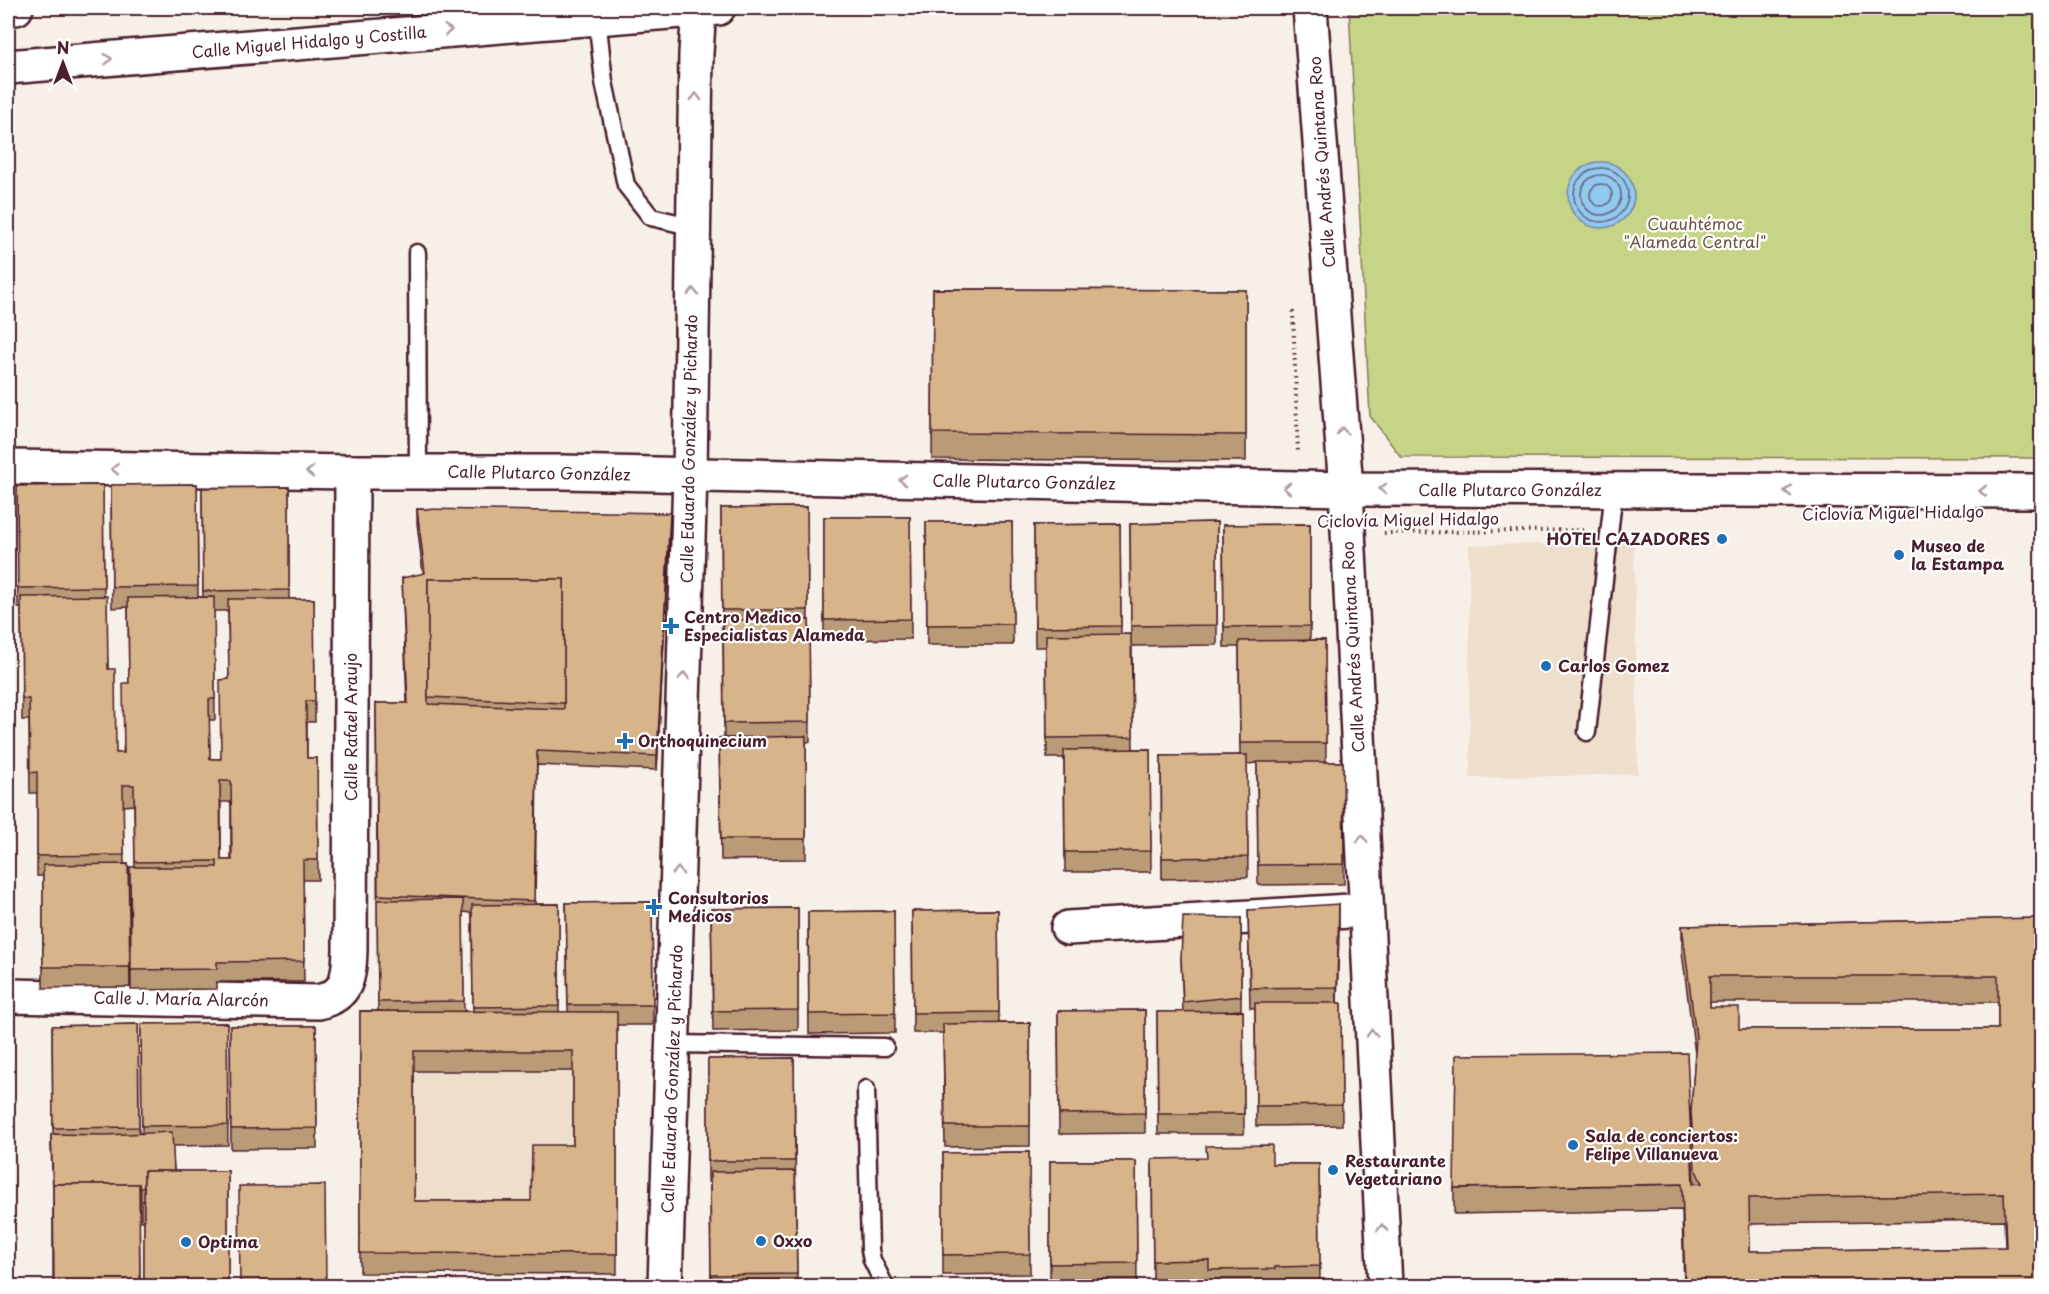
<svg xmlns="http://www.w3.org/2000/svg" width="2049" height="1294" font-family="'Playpen Sans',sans-serif">
  <style>
    .built { fill: #eedecc }
    .green { fill: #c6d487; stroke: #887a59; stroke-width: 1.5 }
    .water { fill: #91c9f0; stroke: #7585a1; stroke-width: 1.5 }
    .lines { fill: none; stroke-linecap: round; stroke-linejoin: round }
    .shore { stroke: #66637a; stroke-width: 1.5 }
    .service-casing { stroke: #4a1f2b; stroke-width: 21 }
    .minor-casing { stroke: #4a1f2b; stroke-width: 38 }
    .secondary-casing { stroke: #4a1f2b; stroke-width: 38 }
    .path { stroke: #4a1f2b; stroke-width: 4; stroke-dasharray: 1.5 4.5; stroke-linecap: butt }
    .service { stroke: #fff; stroke-width: 16 }
    .minor { stroke: #fff; stroke-width: 33 }
    .secondary { stroke: #fff; stroke-width: 33 }
    .wall { fill: #ba9b77; stroke: #4a1f2b; stroke-width: 1.5; fill-rule: evenodd }
    .shaded-wall { fill: #977e61; stroke: #4a1f2b; stroke-width: 1.5 }
    .building { fill: #d8b48a; stroke: #4a1f2b; stroke-width: 1.5; fill-rule: evenodd }
    .oneway { stroke: #ae9aa0 }
    .poi-dot { fill: #1f6fb2; stroke: #fff; stroke-width: 2 }
    .labels { text-anchor: middle; stroke-width: 4.5; stroke-linejoin: round; paint-order: stroke }
    .street-label { font-size: 16px; fill: #4a1f2b; stroke: #fff }
    .park-label { font-size: 16px; fill: #6f5547; stroke: #fff }
    .poi-label { font-size: 16px; font-weight: bold; fill: #4a1f2b; stroke: #fff; text-anchor: start }
  </style>
  <rect width="100%" height="100%" fill="#f7f0e8"/>
  <filter id="ink" filterUnits="userSpaceOnUse"><feTurbulence type="fractalNoise" baseFrequency=".0167" numOctaves="2"/><feDisplacementMap in="SourceGraphic" scale="12" xChannelSelector="R" yChannelSelector="G"/><feConvolveMatrix kernelMatrix="1 2 1 2 8 2 1 2 1" color-interpolation-filters="sRGB"/></filter>
  <g filter="url(#ink)">
    <g class="built">
      <path d="M 1634,543 L 1638,774 L 1470,778 L 1469,545 Z"/>
      <path d="M 360,1031 L 617,1032 L 617,1274 L 360,1273 Z"/>
    </g>
    <path class="green" d="M 1349,8 L 2041,8 L 2041,458 L 1401,457 L 1370,416 Z"/>
    <circle class="water" cx="1601" cy="195" r="33"/>
    <g class="lines">
      <g class="shore">
        <circle cx="1601" cy="195" r="27"/>
        <circle cx="1601" cy="195" r="20"/>
        <circle cx="1601" cy="195" r="11"/>
      </g>
      <defs>
        <g id="service">
          <path d="M 597,17 L 604,82 L 626,185 L 651,217 L 694,227"/>
          <path d="M 417,253 L 418,472"/>
          <path d="M 1587,732 L 1614,490"/>
          <path d="M 673,1044 L 885,1047"/>
          <path d="M 866,1089 L 870,1250 L 872,1260 L 885,1286"/>
        </g>
        <g id="minor">
          <path d="M 8,467 L 352,472 L 562,472 L 1346,489 L 1385,1286"/>
          <path d="M 1068,928 L 1366,910"/>
          <path d="M 8,996 L 318,1002 C 348,996 349,976 350,950 L 352,472"/>
          <path d="M 665,1286 L 690,475 L 696,53 L 699,8"/>
        </g>
        <g id="secondary">
          <path d="M 8,8 L 16,8"/>
          <path d="M 1310,8 L 1346,489 L 2042,491"/>
          <path d="M 8,67 L 718,8"/>
        </g>
      </defs>
      <use href="#service" class="service-casing"/>
      <use href="#minor" class="minor-casing"/>
      <use href="#secondary" class="secondary-casing"/>
      <g class="path">
        <path d="M 1293,311 L 1298,453"/>
        <path d="M 1384,533 L 1583,530"/>
      </g>
      <use href="#service" class="service"/>
      <use href="#minor" class="minor"/>
      <use href="#secondary" class="secondary"/>
    </g>
    <g class="wall">
      <path d="M 933,289 L 1246,290 L 1246,461 L 932,459 Z"/>
      <path d="M 197,484 L 198,597 L 203,597 L 202,488 L 289,487 L 289,599 L 314,599 L 315,722 L 307,722 L 307,758 L 317,758 L 318,880 L 303,880 L 304,982 L 217,982 L 217,989 L 131,990 L 130,867 L 135,867 L 134,805 L 123,806 L 124,864 L 128,864 L 130,987 L 43,988 L 43,876 L 37,876 L 37,793 L 30,793 L 29,720 L 22,720 L 21,608 L 18,608 L 17,486 L 103,485 L 104,596 L 108,669 L 116,753 L 123,753 L 129,683 L 128,607 L 112,608 L 111,485 ZM 214,611 L 228,611 L 229,679 L 221,759 L 210,759 L 209,720 L 215,720 ZM 221,802 L 231,802 L 231,860 L 221,860 Z"/>
      <path d="M 807,507 L 808,620 L 809,620 L 810,742 L 806,742 L 806,859 L 721,860 L 719,738 L 724,737 L 723,631 L 722,631 L 721,508 Z"/>
      <path d="M 417,509 L 670,527 L 657,770 L 537,765 L 535,904 L 559,904 L 559,1012 L 568,1012 L 566,903 L 652,902 L 653,1025 L 617,1025 L 617,1274 L 360,1273 L 360,1011 L 378,1011 L 376,703 L 407,703 L 402,578 L 423,574 L 417,523 ZM 463,912 L 472,913 L 473,1011 L 464,1011 ZM 414,1071 L 573,1071 L 573,1145 L 531,1201 L 414,1201 Z"/>
      <path d="M 824,517 L 910,517 L 911,639 L 824,640 Z"/>
      <path d="M 926,522 L 1012,522 L 1013,645 L 927,645 Z"/>
      <path d="M 1217,522 L 1217,645 L 1132,646 L 1133,749 L 1150,749 L 1151,872 L 1065,872 L 1064,758 L 1047,758 L 1046,647 L 1035,647 L 1034,525 L 1120,524 L 1121,635 L 1131,634 L 1130,524 Z"/>
      <path d="M 1310,524 L 1310,640 L 1325,640 L 1326,762 L 1343,762 L 1344,884 L 1258,885 L 1257,763 L 1247,764 L 1248,877 L 1162,879 L 1161,756 L 1240,755 L 1239,647 L 1224,647 L 1223,525 Z"/>
      <path d="M 798,908 L 798,1030 L 713,1031 L 711,909 Z"/>
      <path d="M 998,910 L 999,1023 L 1030,1023 L 1030,1146 L 945,1147 L 943,1033 L 913,1033 L 912,911 Z"/>
      <path d="M 1248,910 L 1339,925 L 1337,1003 L 1341,1003 L 1342,1125 L 1256,1126 L 1255,1008 L 1250,1008 Z"/>
      <path d="M 894,911 L 895,1033 L 809,1034 L 808,912 Z"/>
      <path d="M 1241,918 L 1241,1010 L 1227,1011 L 1243,1011 L 1244,1134 L 1158,1134 L 1157,1012 L 1183,1012 L 1181,957 Z"/>
      <path d="M 2042,918 L 2042,1287 L 1684,1287 L 1682,1210 L 1454,1214 L 1454,1188 L 1694,1184 L 1691,1138 L 1691,1112 L 1695,1054 L 1682,952 L 1682,926 ZM 1710,1002 L 1998,1002 L 1998,1029 L 1739,1029 L 1710,1007 ZM 2004,1220 L 2005,1247 L 1750,1251 L 1749,1224 Z"/>
      <path d="M 1145,1010 L 1145,1133 L 1059,1134 L 1058,1011 Z"/>
      <path d="M 227,1023 L 228,1145 L 172,1146 L 174,1171 L 228,1171 L 228,1287 L 144,1287 L 144,1219 L 144,1221 L 141,1221 L 141,1203 L 139,1203 L 140,1287 L 53,1287 L 53,1191 L 51,1148 L 51,1134 L 53,1134 L 52,1026 L 138,1024 L 139,1133 L 142,1133 L 141,1024 Z"/>
      <path d="M 230,1026 L 316,1026 L 317,1148 L 231,1149 Z"/>
      <path d="M 794,1058 L 797,1287 L 711,1287 L 710,1182 L 708,1182 L 708,1059 Z"/>
      <path d="M 1029,1152 L 1030,1274 L 943,1275 L 943,1153 Z"/>
      <path d="M 1152,1159 L 1272,1164 L 1319,1164 L 1320,1287 L 1209,1287 L 1209,1281 L 1153,1281 Z"/>
      <path d="M 1050,1161 L 1136,1161 L 1137,1283 L 1050,1284 Z"/>
    </g>
    <g class="shaded-wall">
      <path d="M 670,513 L 670,527 L 657,770 L 657,756 Z"/>
      <path d="M 1339,904 L 1339,925 L 1337,1007 L 1337,987 Z"/>
    </g>
    <g class="building">
      <path d="M 933,289 L 1246,290 L 1246,435 L 932,433 Z"/>
      <path d="M 197,484 L 198,586 L 112,587 L 111,485 Z"/>
      <path d="M 103,485 L 104,587 L 18,588 L 17,486 Z"/>
      <path d="M 289,487 L 289,590 L 203,591 L 202,488 Z"/>
      <path d="M 807,507 L 808,610 L 722,610 L 721,508 Z"/>
      <path d="M 417,509 L 670,513 L 657,756 L 537,751 L 534,901 L 378,895 L 376,703 L 408,703 L 402,578 L 425,573 ZM 428,579 L 564,579 L 564,709 L 428,704 Z"/>
      <path d="M 824,517 L 910,517 L 911,619 L 824,620 Z"/>
      <path d="M 926,522 L 1012,522 L 1013,624 L 927,625 Z"/>
      <path d="M 1217,522 L 1217,625 L 1131,626 L 1130,524 Z"/>
      <path d="M 1120,524 L 1121,626 L 1035,627 L 1034,525 Z"/>
      <path d="M 1310,524 L 1310,626 L 1224,627 L 1223,525 Z"/>
      <path d="M 428,579 L 564,579 L 564,703 L 428,697 Z"/>
      <path d="M 107,596 L 108,669 L 115,669 L 116,753 L 124,753 L 123,683 L 129,683 L 128,598 L 214,597 L 215,699 L 209,699 L 210,759 L 221,759 L 220,680 L 229,679 L 228,599 L 314,599 L 315,701 L 306,701 L 307,758 L 317,758 L 318,860 L 303,860 L 304,961 L 217,962 L 217,969 L 131,970 L 130,867 L 217,867 L 217,861 L 135,862 L 134,785 L 123,785 L 124,855 L 37,856 L 37,772 L 30,773 L 29,699 L 22,699 L 21,597 ZM 220,781 L 231,781 L 232,860 L 221,860 Z"/>
      <path d="M 723,620 L 809,620 L 810,722 L 724,723 Z"/>
      <path d="M 1131,634 L 1133,737 L 1047,738 L 1046,635 Z"/>
      <path d="M 1325,640 L 1326,743 L 1240,743 L 1239,641 Z"/>
      <path d="M 806,736 L 806,839 L 721,839 L 719,738 Z"/>
      <path d="M 1150,749 L 1151,851 L 1065,852 L 1064,750 Z"/>
      <path d="M 1247,755 L 1248,857 L 1162,858 L 1161,756 Z"/>
      <path d="M 1257,762 L 1343,762 L 1344,864 L 1258,865 Z"/>
      <path d="M 128,864 L 130,967 L 43,967 L 43,865 Z"/>
      <path d="M 463,899 L 464,1001 L 378,1002 L 377,900 Z"/>
      <path d="M 652,902 L 653,1005 L 568,1005 L 566,903 Z"/>
      <path d="M 559,904 L 559,1006 L 473,1007 L 472,905 Z"/>
      <path d="M 1339,904 L 1337,987 L 1250,988 L 1248,910 Z"/>
      <path d="M 798,908 L 798,1010 L 713,1011 L 711,909 Z"/>
      <path d="M 998,910 L 999,1012 L 913,1013 L 912,911 Z"/>
      <path d="M 894,911 L 895,1013 L 809,1014 L 808,912 Z"/>
      <path d="M 1183,917 L 1241,918 L 1241,996 L 1183,1002 L 1181,957 Z"/>
      <path d="M 2042,918 L 2042,1287 L 1685,1287 L 1682,1184 L 1454,1188 L 1456,1055 L 1687,1053 L 1693,1184 L 1702,1183 L 1695,1169 L 1691,1112 L 1696,1037 L 1682,926 ZM 1710,976 L 1998,976 L 1998,1029 L 1739,1029 L 1739,1007 L 1710,1007 ZM 2004,1194 L 2006,1247 L 1750,1251 L 1749,1198 Z"/>
      <path d="M 1255,1003 L 1341,1003 L 1342,1105 L 1256,1106 Z"/>
      <path d="M 1145,1010 L 1145,1113 L 1059,1114 L 1058,1011 Z"/>
      <path d="M 360,1011 L 617,1012 L 617,1254 L 360,1253 ZM 414,1051 L 573,1051 L 573,1145 L 532,1145 L 531,1201 L 414,1201 Z"/>
      <path d="M 1243,1011 L 1244,1114 L 1158,1114 L 1157,1012 Z"/>
      <path d="M 227,1023 L 228,1125 L 142,1126 L 141,1024 Z"/>
      <path d="M 1030,1023 L 1030,1126 L 945,1126 L 943,1024 Z"/>
      <path d="M 138,1024 L 139,1127 L 53,1128 L 52,1026 Z"/>
      <path d="M 230,1026 L 316,1026 L 317,1128 L 231,1129 Z"/>
      <path d="M 794,1058 L 795,1161 L 708,1161 L 708,1059 Z"/>
      <path d="M 172,1132 L 174,1171 L 144,1171 L 144,1187 L 141,1189 L 139,1189 L 139,1184 L 53,1184 L 51,1134 L 104,1135 Z"/>
      <path d="M 1272,1145 L 1272,1164 L 1319,1164 L 1320,1266 L 1275,1267 L 1275,1269 L 1209,1270 L 1209,1260 L 1153,1261 L 1152,1159 L 1207,1158 L 1206,1146 Z"/>
      <path d="M 1029,1152 L 1030,1254 L 943,1255 L 943,1153 Z"/>
      <path d="M 1050,1161 L 1136,1161 L 1137,1263 L 1050,1264 Z"/>
      <path d="M 144,1171 L 228,1171 L 228,1284 L 144,1285 Z"/>
      <path d="M 795,1171 L 797,1274 L 711,1275 L 710,1172 Z"/>
      <path d="M 53,1184 L 139,1184 L 140,1286 L 54,1287 Z"/>
      <path d="M 325,1185 L 326,1287 L 240,1287 L 239,1186 Z"/>
      <path d="M 144,1187 L 144,1201 L 141,1201 L 141,1188 Z"/>
    </g>
    <defs><path id="oneway-chevron" d="M-2-3.5L2.5 0L-2 3.5" fill="none" stroke-width="1.6" stroke-linecap="round" stroke-linejoin="round" transform="scale(1.5)"/></defs>
    <g class="oneway">
      <use href="#oneway-chevron" transform="translate(448 30) rotate(-5)"/>
      <use href="#oneway-chevron" transform="translate(108 59) rotate(-5)"/>
      <use href="#oneway-chevron" transform="translate(696 97) rotate(-89)"/>
      <use href="#oneway-chevron" transform="translate(693 292) rotate(-89)"/>
      <use href="#oneway-chevron" transform="translate(1342 431) rotate(-94)"/>
      <use href="#oneway-chevron" transform="translate(115 469) rotate(-179)"/>
      <use href="#oneway-chevron" transform="translate(310 472) rotate(-179)"/>
      <use href="#oneway-chevron" transform="translate(903 480) rotate(-179)"/>
      <use href="#oneway-chevron" transform="translate(1287 488) rotate(-179)"/>
      <use href="#oneway-chevron" transform="translate(1383 489) rotate(-180)"/>
      <use href="#oneway-chevron" transform="translate(1788 491) rotate(-180)"/>
      <use href="#oneway-chevron" transform="translate(1983 491) rotate(-180)"/>
      <use href="#oneway-chevron" transform="translate(684 676) rotate(-88)"/>
      <use href="#oneway-chevron" transform="translate(1362 839) rotate(-93)"/>
      <use href="#oneway-chevron" transform="translate(678 871) rotate(-88)"/>
      <use href="#oneway-chevron" transform="translate(1372 1033) rotate(-93)"/>
      <use href="#oneway-chevron" transform="translate(1382 1228) rotate(-93)"/>
    </g>
  </g>
  <g class="poi-dot">
    <circle cx="1722" cy="539" r="6"/>
    <circle cx="1899" cy="555" r="6"/>
    <path d="M668 617h6v6h6v6h-6v6h-6v-6h-6v-6h6z"/>
    <circle cx="1546" cy="666" r="6"/>
    <path d="M622 732h6v6h6v6h-6v6h-6v-6h-6v-6h6z"/>
    <path d="M651 898h6v6h6v6h-6v6h-6v-6h-6v-6h6z"/>
    <circle cx="1573" cy="1145" r="6"/>
    <circle cx="1333" cy="1170" r="6"/>
    <circle cx="761" cy="1241" r="6"/>
    <circle cx="186" cy="1242" r="6"/>
  </g>
  <g class="labels">
    <g class="street-label">
      <text transform="translate(309 42) rotate(-5)" y="6">Calle Miguel Hidalgo y Costilla</text>
      <text transform="translate(1322 162) rotate(-94)" y="6">Calle Andrés Quintana Roo</text>
      <text transform="translate(689 449) rotate(-89)" y="6">Calle Eduardo González y Pichardo</text>
      <text transform="translate(539 473) rotate(1)" y="6">Calle Plutarco González</text>
      <text transform="translate(1024 482) rotate(1)" y="6">Calle Plutarco González</text>
      <text x="1510" y="496">Calle Plutarco González</text>
      <text transform="translate(1893 513) rotate(-1)" y="6">Ciclovía Miguel Hidalgo</text>
      <text transform="translate(1408 520) rotate(-1)" y="6">Ciclovía Miguel Hidalgo</text>
      <text transform="translate(1353 647) rotate(-93)" y="6">Calle Andrés Quintana Roo</text>
      <text transform="translate(351 727) rotate(-90)" y="6">Calle Rafael Araujo</text>
      <text transform="translate(181 999) rotate(1)" y="6">Calle J. María Alarcón</text>
      <text transform="translate(672 1079) rotate(-88)" y="6">Calle Eduardo González y Pichardo</text>
    </g>
    <g class="park-label">
      <text x="1695" y="230">Cuauhtémoc<tspan x="1695" dy="18">"Alameda Central"</tspan></text>
    </g>
    <g class="poi-label">
      <text x="1710" y="545" text-anchor="end">HOTEL CAZADORES</text>
      <text x="1911" y="552">Museo de<tspan x="1911" dy="18">la Estampa</tspan></text>
      <text x="684" y="623">Centro Medico<tspan x="684" dy="18">Especialistas Alameda</tspan></text>
      <text x="1558" y="672">Carlos Gomez</text>
      <text x="638" y="747">Orthoquinecium</text>
      <text x="668" y="904">Consultorios<tspan x="668" dy="18">Medicos</tspan></text>
      <text x="1585" y="1142">Sala de conciertos:<tspan x="1585" dy="18">Felipe Villanueva</tspan></text>
      <text x="1345" y="1167">Restaurante<tspan x="1345" dy="18">Vegetariano</tspan></text>
      <text x="773" y="1247">Oxxo</text>
      <text x="198" y="1248">Optima</text>
    </g>
  </g>
  <rect width="2049" height="1294" fill="none" stroke="#fff" stroke-width="30"/>
  <rect x="15" y="15" width="2019" height="1264" fill="none" stroke="#4a1f2b" stroke-width="2" filter="url(#ink)"/>
  <g transform="translate(63 63)" stroke="#ffffff" stroke-width="4.5" paint-order="stroke">
  <path d="M0-4.5L10 22L0 15L-10 22Z" fill="#4a1f2b"/>
  <text y="-9" font-size="16" font-weight="bold" text-anchor="middle" fill="#4a1f2b">N</text>
  </g>
</svg>
